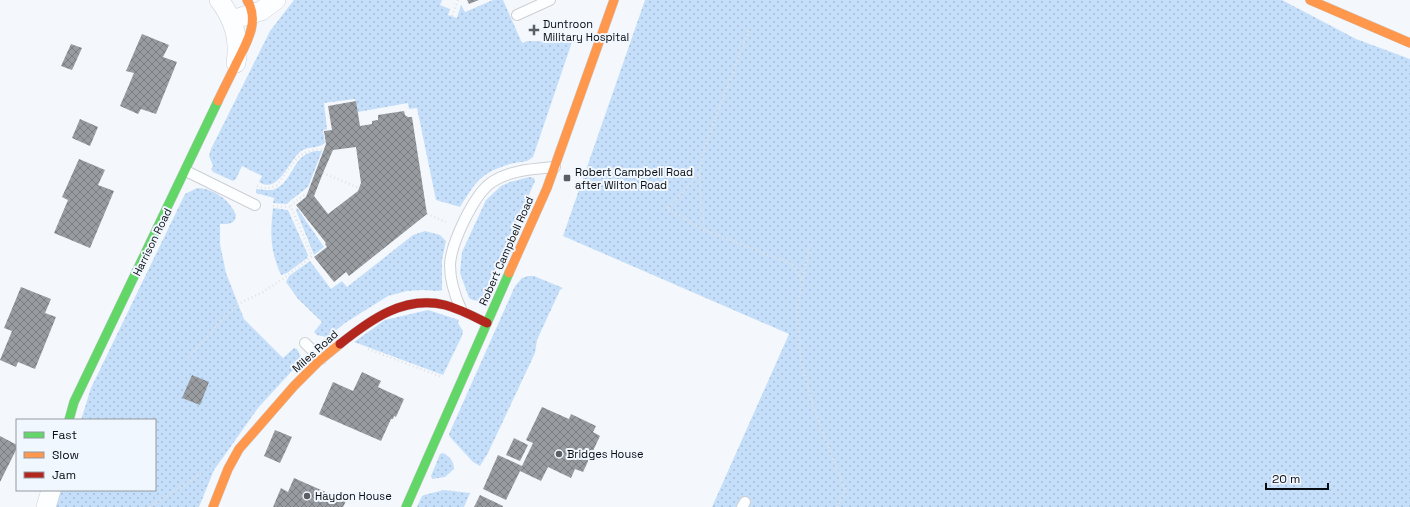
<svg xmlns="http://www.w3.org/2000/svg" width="1410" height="507" font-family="'Space Grotesk',sans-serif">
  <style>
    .grass { fill: url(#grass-dots) }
    .building { fill: url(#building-cross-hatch); fill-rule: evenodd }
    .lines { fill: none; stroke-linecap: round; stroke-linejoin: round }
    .lane-casing { stroke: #cccfd3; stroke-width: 12 }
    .street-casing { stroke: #cccfd3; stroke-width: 20 }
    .fast-casing { stroke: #cccfd3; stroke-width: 10 }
    .slow-casing { stroke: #cccfd3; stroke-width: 10 }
    .jam-casing { stroke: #cccfd3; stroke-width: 10 }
    .path { stroke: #e1e2e3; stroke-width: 2.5; stroke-dasharray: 1 3; stroke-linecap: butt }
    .lane { stroke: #fdfeff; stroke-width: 10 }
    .street { stroke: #fdfeff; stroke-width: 19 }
    .fast { stroke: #63d668; stroke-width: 9 }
    .slow { stroke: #ff974d; stroke-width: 9 }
    .jam { stroke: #b3261e; stroke-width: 9 }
    .poi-dot { fill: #5b5f63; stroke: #f1f7ff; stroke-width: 1.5 }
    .labels { text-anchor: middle; stroke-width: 4; stroke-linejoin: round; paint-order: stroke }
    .poi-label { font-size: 11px; fill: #090c10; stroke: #f1f7ff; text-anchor: start }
    .street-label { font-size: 11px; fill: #090c10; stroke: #f1f7ff }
  </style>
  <defs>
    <pattern id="grass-dots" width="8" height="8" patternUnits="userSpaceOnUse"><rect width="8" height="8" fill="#c5dffa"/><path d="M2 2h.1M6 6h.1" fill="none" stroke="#a8bed5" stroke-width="1.8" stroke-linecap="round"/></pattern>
    <pattern id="building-cross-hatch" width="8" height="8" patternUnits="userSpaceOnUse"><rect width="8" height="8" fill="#989ca0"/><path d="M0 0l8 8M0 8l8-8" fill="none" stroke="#7a7e81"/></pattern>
  </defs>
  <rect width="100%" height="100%" fill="#f4f8fc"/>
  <g class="grass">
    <path d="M 294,0 L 442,0 L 440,5 L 450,9 L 448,15 L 457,18 L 461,5 L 465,12 L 493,0 L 503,0 L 522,43 L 528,41 L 572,42 L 533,157 C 525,164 519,161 510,164 C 480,173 476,182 460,207 L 436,200 L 417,108 L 409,109 L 408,103 L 358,112 L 355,99 L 324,103 L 327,129 L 323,130 L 325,143 C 319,149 308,146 301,151 C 289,160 278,195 259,182 L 262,176 L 242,166 L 236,179 L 233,181 L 213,172 L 211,169 L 213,166 L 209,156 L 211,149 L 270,31 Z"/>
    <path d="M 645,0 L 1282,0 L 1356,39 L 1410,59 L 1410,507 L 712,507 L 789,334 L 563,236 Z"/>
    <path d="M 316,151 L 322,151 L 308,187 L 291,200 L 287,204 L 273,203 L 274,198 L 256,193 L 256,189 C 263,189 269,192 275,189 C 294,181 292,154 316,151 Z"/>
    <path d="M 529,177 L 534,178 L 535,181 L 483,299 C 477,302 474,301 469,298 L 460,273 L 462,252 L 486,200 L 501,186 L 510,182 Z"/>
    <path d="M 197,188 C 213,188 230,200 236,215 C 235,225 228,224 220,224 L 220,244 L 226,273 L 244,319 L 283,358 L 294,348 L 297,349 L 301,357 L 300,362 L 258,408 L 229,449 L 214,470 L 199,507 L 56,507 L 61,490 L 155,490 L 155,420 L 81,420 L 91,388 L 185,194 Z"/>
    <path d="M 273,208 L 288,210 L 308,255 L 307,258 L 287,273 L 281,275 C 270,250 270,234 273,208 Z"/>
    <path d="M 297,208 L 324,247 L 314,255 L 296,210 Z"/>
    <path d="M 425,231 L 440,235 L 446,241 L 442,260 L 442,290 L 438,291 L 422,290 L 407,291 L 388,296 L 345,323 L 329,336 L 326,337 L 317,335 L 314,332 L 322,322 L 298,299 L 286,282 L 289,276 L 310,261 L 331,289 L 342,281 L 347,287 L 413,235 Z"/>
    <path d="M 528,276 L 534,276 L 563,288 L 560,290 L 537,340 L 535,353 L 488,453 L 480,466 L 473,462 L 450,437 L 449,434 L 515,286 L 522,278 Z"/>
    <path d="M 428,310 L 459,320 L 458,323 L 463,331 L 462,336 L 443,375 L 354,342 L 385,320 Z"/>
    <path d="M 443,453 C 449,456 454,461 454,469 L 445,477 L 432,479 L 431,476 L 440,454 Z"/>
    <path d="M 444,490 L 470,493 L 464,507 L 417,507 L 422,496 L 424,495 Z"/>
  </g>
  <g class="building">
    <path d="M 467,0 L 479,0 L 469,4 Z"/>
    <path d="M 142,34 L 169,45 L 163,57 L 177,62 L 156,114 L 141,109 L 138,114 L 120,106 L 134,73 L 126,71 Z"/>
    <path d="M 71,44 L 82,48 L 72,70 L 61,66 Z"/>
    <path d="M 356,101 L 360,126 L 372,124 L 372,121 L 378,120 L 378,115 L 404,111 L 405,115 L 408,117 L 412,117 L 427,214 L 349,276 L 346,272 L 334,282 L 314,257 L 327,247 L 325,244 L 326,243 L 296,205 L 306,197 L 326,144 L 324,131 L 332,130 L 328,106 ZM 356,147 L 361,183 L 358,191 L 328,214 L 314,196 L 323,173 L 333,150 Z"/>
    <path d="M 80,119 L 98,127 L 90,146 L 72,138 Z"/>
    <path d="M 79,159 L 105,170 L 98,185 L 114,191 L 90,248 L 54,233 L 68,200 L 62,197 Z"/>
    <path d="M 21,287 L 51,299 L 45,313 L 56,317 L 35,369 L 18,362 L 16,367 L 0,360 L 12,331 L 4,328 Z"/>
    <path d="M 362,372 L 381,381 L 378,387 L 404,399 L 396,417 L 394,416 L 393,419 L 391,419 L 381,441 L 319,414 L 333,382 L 353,391 Z"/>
    <path d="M 192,375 L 209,382 L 200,405 L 182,398 Z"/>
    <path d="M 542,407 L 569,419 L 571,414 L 596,426 L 593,432 L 600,436 L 583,472 L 575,469 L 571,478 L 548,467 L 541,481 L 520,471 L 506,500 L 483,489 L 498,455 L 522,466 L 533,443 L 526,440 Z"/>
    <path d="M 275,430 L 292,437 L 280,463 L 264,456 Z"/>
    <path d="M 0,436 L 17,445 L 17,448 L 0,482 Z"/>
    <path d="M 514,438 L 528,445 L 520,461 L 506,455 Z"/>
    <path d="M 294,478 L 346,501 L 343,507 L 273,507 L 281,488 L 288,492 Z"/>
    <path d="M 480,495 L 503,506 L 503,507 L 474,507 Z"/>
  </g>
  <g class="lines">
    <defs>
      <g id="lane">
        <path d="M 517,15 L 550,0"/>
        <path d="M 186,171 L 255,205"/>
        <path d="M 461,309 C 455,296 450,280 450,265 C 451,243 474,194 492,182 C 510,170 534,169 555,167"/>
        <path d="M 305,343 L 321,359"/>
        <path d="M 742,507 L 745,502"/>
      </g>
      <g id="street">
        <path d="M 219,0 C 233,18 240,40 236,63"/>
        <path d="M 238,18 L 261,11 L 276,0"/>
        <path d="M 46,507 L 51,490"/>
      </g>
      <g id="fast">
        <path d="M 69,420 L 74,402 L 218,101"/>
        <path d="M 406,507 L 509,273"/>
      </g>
      <g id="slow">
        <path d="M 1310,0 L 1410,43"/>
        <path d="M 218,101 C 224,88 231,75 237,62 C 247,42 260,21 247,0"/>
        <path d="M 509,273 L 547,188 L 614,0"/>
        <path d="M 213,507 L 228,469 L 239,449 L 294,386 L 319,361 L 340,344"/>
      </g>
      <path id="jam" d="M 340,344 C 370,320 404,295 445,305 C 460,309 473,316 487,323"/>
    </defs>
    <use href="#lane" class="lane-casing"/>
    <use href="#street" class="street-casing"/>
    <use href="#fast" class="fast-casing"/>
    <use href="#slow" class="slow-casing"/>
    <use href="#jam" class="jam-casing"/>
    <g class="path">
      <path d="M 452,16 L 458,0"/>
      <path d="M 323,173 L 359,188"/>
      <path d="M 699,175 L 705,146 L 749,30"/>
      <path d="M 257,186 C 265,189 270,189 277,185 C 289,169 299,147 322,150"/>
      <path d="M 273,206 L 291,207"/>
      <path d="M 427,214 L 446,222"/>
      <path d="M 704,230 L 667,209 L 699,175 L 704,230 L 792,264 L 802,280"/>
      <path d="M 810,245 L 797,307 L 801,362 L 814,409 L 845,490 L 837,507"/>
      <path d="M 368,349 L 442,377"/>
      <path d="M 189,358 L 216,326 L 238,304 L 263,292 L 284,278 L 312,256 L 291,207 L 292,204 L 306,194"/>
      <path d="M 150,507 L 202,473"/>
    </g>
    <use href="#lane" class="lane"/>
    <use href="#street" class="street"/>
    <use href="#fast" class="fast"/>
    <use href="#slow" class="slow"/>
    <use href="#jam" class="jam"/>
  </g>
  <g class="poi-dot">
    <path d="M532 24h4v4h4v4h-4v4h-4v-4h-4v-4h4z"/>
    <rect x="563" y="174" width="8" height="8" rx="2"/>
    <circle cx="559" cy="454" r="4"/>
    <circle cx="307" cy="496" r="4"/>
  </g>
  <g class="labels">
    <g class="poi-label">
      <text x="543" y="28">Duntroon<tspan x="543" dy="13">Military Hospital</tspan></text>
      <text x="575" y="176">Robert Campbell Road<tspan x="575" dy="13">after Wilton Road</tspan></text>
      <text x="567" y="458">Bridges House</text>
      <text x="315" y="500">Haydon House</text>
    </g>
    <g class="street-label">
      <text transform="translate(152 242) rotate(-64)" y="4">Harrison Road</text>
      <text transform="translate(506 251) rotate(-66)" y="4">Robert Campbell Road</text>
      <text transform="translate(315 351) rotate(-42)" y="4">Miles Road</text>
    </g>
  </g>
  <rect x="16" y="419" width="140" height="72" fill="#f1f7ff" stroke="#94999f"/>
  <rect x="24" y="432" width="20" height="6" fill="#63d668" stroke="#94999f"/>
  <text x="52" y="439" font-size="12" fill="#090c10">Fast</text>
  <rect x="24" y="452" width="20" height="6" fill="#ff974d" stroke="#94999f"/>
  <text x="52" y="459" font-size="12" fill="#090c10">Slow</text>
  <rect x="24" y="472" width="20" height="6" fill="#b3261e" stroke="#94999f"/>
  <text x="52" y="479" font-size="12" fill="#090c10">Jam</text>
  <path d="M1266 483v6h62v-6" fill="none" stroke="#090c10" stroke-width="2"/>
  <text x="1272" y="483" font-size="12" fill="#090c10" stroke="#f1f7ff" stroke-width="3" paint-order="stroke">20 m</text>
</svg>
